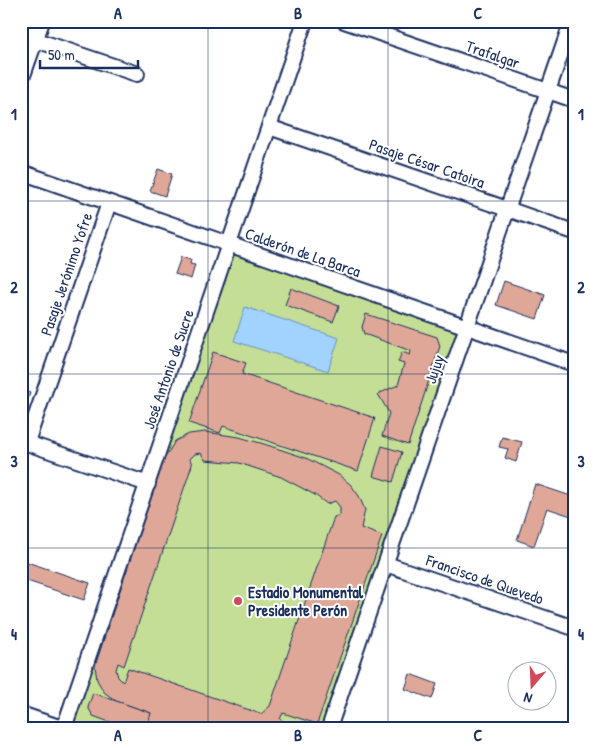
<svg xmlns="http://www.w3.org/2000/svg" width="595" height="749" font-family="'Patrick Hand',sans-serif">
  <style>
    .green { fill: #c4df95; stroke: #70877a }
    .water { fill: #a2d2fe; stroke: #6c91be }
    .building { fill: #dfa798; stroke: #1b2f5e; fill-rule: evenodd }
    .lines { fill: none; stroke-linecap: round; stroke-linejoin: round }
    .street-casing { stroke: #1b2f5e; stroke-width: 18 }
    .secondary-casing { stroke: #1b2f5e; stroke-width: 24 }
    .street { stroke: #fff; stroke-width: 14 }
    .secondary { stroke: #fff; stroke-width: 20 }
    .grid { fill: none; stroke: #1b2f5e; stroke-width: 1; stroke-opacity: 0.55 }
    .poi-dot { fill: #d1495b; stroke: #fff; stroke-width: 2 }
    .labels { text-anchor: middle; stroke-width: 4; stroke-linejoin: round; paint-order: stroke }
    .street-label { font-size: 16px; fill: #1b2f5e; stroke: #fff }
    .poi-label { font-size: 16px; font-weight: bold; fill: #1b2f5e; stroke: #fff; text-anchor: start }
    .neatline { fill: none; stroke: #1b2f5e; stroke-width: 2 }
    .grid-label { font-size: 16px; text-anchor: middle; font-weight: bold; fill: #1b2f5e }
  </style>
  <rect width="100%" height="100%" fill="#fff"/>
  <filter id="ink" filterUnits="userSpaceOnUse"><feTurbulence type="fractalNoise" baseFrequency=".02" numOctaves="2"/><feDisplacementMap in="SourceGraphic" scale="10" xChannelSelector="R" yChannelSelector="G"/><feConvolveMatrix kernelMatrix="1 2 1 2 8 2 1 2 1" color-interpolation-filters="sRGB"/></filter>
  <g filter="url(#ink)">
    <path class="green" d="M 229,244 L 466,327 L 329,728 L 64,728 Z"/>
    <path class="water" d="M 245,307 L 339,338 L 328,371 L 234,341 Z"/>
    <g class="building">
      <path d="M 158,169 L 172,174 L 165,196 L 150,191 Z"/>
      <path d="M 181,257 L 191,260 L 190,264 L 195,265 L 191,279 L 175,274 Z"/>
      <path d="M 504,281 L 545,295 L 537,319 L 496,305 Z"/>
      <path d="M 291,288 L 339,306 L 333,322 L 285,305 Z"/>
      <path d="M 366,314 L 437,337 L 440,346 L 408,445 L 382,436 L 389,413 L 378,394 L 398,385 L 404,364 L 398,362 L 402,352 L 410,355 L 411,351 L 364,334 L 362,327 Z"/>
      <path d="M 213,352 L 246,363 L 242,374 L 375,418 L 358,471 L 223,426 L 220,433 L 189,423 Z"/>
      <path d="M 21,389 L 30,393 L 22,417 L 21,417 Z"/>
      <path d="M 205,432 L 239,437 L 264,444 L 306,458 L 339,475 L 351,485 L 359,496 L 365,510 L 361,528 L 382,536 L 317,724 L 283,713 L 280,719 L 291,728 L 146,728 L 151,713 L 116,701 L 104,692 L 97,680 L 95,666 L 162,463 L 175,441 L 189,434 ZM 201,453 L 205,460 L 239,463 L 281,477 L 315,495 L 327,504 L 335,501 L 340,507 L 340,515 L 334,517 L 270,706 L 261,714 L 128,668 L 123,682 L 118,677 L 116,670 L 118,663 L 124,666 L 192,465 L 190,459 L 195,454 Z"/>
      <path d="M 502,437 L 522,442 L 516,462 L 505,458 L 508,449 L 499,447 Z"/>
      <path d="M 382,446 L 402,452 L 393,482 L 373,476 Z"/>
      <path d="M 535,484 L 574,497 L 574,517 L 547,508 L 534,546 L 517,540 Z"/>
      <path d="M 21,560 L 90,583 L 84,600 L 21,579 Z"/>
      <path d="M 410,674 L 437,684 L 432,699 L 405,689 Z"/>
      <path d="M 93,693 L 151,713 L 146,728 L 126,728 L 93,716 L 88,707 Z"/>
    </g>
    <g class="lines">
      <defs>
        <g id="street">
          <path d="M 344,21 L 574,100"/>
          <path d="M 33,39 L 137,74"/>
          <path d="M 269,127 L 574,232"/>
          <path d="M 21,172 L 574,364"/>
          <path d="M 21,441 L 148,484"/>
          <path d="M 27,442 L 109,203"/>
          <path d="M 386,564 L 574,628"/>
          <path d="M 21,714 L 62,728"/>
          <path d="M 64,728 L 305,21"/>
          <path d="M 329,728 L 572,21"/>
        </g>
        <path id="secondary" d="M 21,72 L 39,21"/>
      </defs>
      <use href="#street" class="street-casing"/>
      <use href="#secondary" class="secondary-casing"/>
      <use href="#street" class="street"/>
      <use href="#secondary" class="secondary"/>
    </g>
  </g>
  <path class="grid" d="M 208,21 L 208,728M 388,21 L 388,728M 21,201 L 574,201M 21,374 L 574,374M 21,548 L 574,548"/>
  <circle class="poi-dot" cx="238" cy="601" r="5"/>
  <g class="labels">
    <g class="street-label">
      <text transform="translate(493 54) rotate(19)" y="6">Trafalgar</text>
      <text transform="translate(427 163) rotate(19)" y="6">Pasaje César Catoira</text>
      <text transform="translate(303 252) rotate(19)" y="6">Calderón de La Barca</text>
      <text transform="translate(66 274) rotate(-71)" y="6">Pasaje Jerónimo Yofre</text>
      <text transform="translate(168 369) rotate(-71)" y="6">José Antonio de Sucre</text>
      <text transform="translate(434 369) rotate(-71)" y="6">Jujuy</text>
      <text transform="translate(485 579) rotate(19)" y="6">Francisco de Quevedo</text>
    </g>
    <g class="poi-label">
      <text x="248" y="598">Estadio Monumental<tspan x="248" dy="18">Presidente Perón</tspan></text>
    </g>
  </g>
  <rect width="595" height="749" fill="none" stroke="#fff" stroke-width="55"/>
  <g transform="translate(532 686) rotate(199)"><circle r="24" fill="#ffffff" stroke="#a4acbf"/>
  <path d="M0-4L9 19L0 12L-9 19Z" fill="#d1495b"/>
  <text y="-8" font-size="14" font-weight="bold" text-anchor="middle" fill="#1b2f5e">N</text>
  </g>
  <path d="M40 60v8h98v-8" fill="none" stroke="#1b2f5e" stroke-width="2.5"/>
  <text x="48" y="60" font-size="15" fill="#1b2f5e" stroke="#ffffff" stroke-width="4" paint-order="stroke">50 m</text>
  <rect x="28" y="28" width="540" height="694" class="neatline"/>
  <g class="grid-label">
    <text x="118" y="19">A</text>
    <text x="298" y="19">B</text>
    <text x="478" y="19">C</text>
    <text x="14" y="120">1</text>
    <text x="581" y="120">1</text>
    <text x="14" y="293">2</text>
    <text x="581" y="293">2</text>
    <text x="14" y="467">3</text>
    <text x="581" y="467">3</text>
    <text x="14" y="640">4</text>
    <text x="581" y="640">4</text>
    <text x="118" y="741">A</text>
    <text x="298" y="741">B</text>
    <text x="478" y="741">C</text>
  </g>
</svg>
